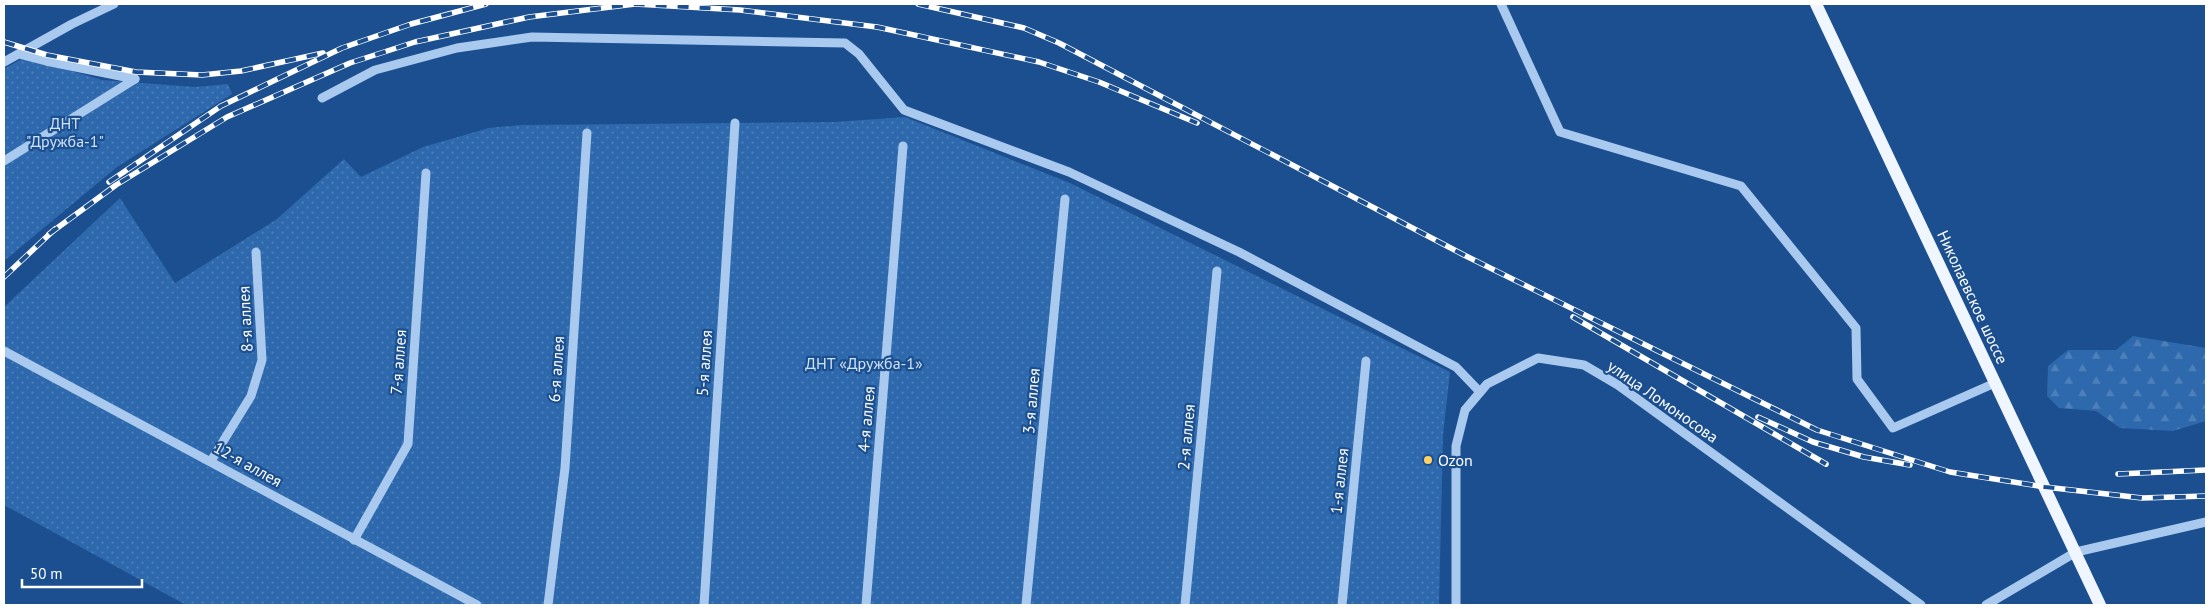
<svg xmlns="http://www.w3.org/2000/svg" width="2210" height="609" font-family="'PT Sans',sans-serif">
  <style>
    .grass { fill: url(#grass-dots) }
    .forest { fill: url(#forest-firs) }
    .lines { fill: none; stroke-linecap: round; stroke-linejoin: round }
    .minor { stroke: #a9c9ee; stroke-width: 9 }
    .major { stroke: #f0f6ff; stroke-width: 12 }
    .rail-casing { stroke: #fff; stroke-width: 5.5 }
    .rail { stroke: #1b4f8f; stroke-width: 4; stroke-dasharray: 11; stroke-linecap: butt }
    .poi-dot { fill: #ffd166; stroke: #1b4f8f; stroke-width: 2 }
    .labels { text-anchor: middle; stroke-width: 4.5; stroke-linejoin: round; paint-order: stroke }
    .park-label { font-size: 16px; fill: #cfe3fa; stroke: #1b4f8f }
    .street-label { font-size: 16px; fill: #fff; stroke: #1b4f8f }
    .poi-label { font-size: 16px; fill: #fff; stroke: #1b4f8f; text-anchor: start }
  </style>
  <defs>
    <pattern id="grass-dots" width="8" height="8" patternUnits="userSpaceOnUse" patternTransform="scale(1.25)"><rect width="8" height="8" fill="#2e69ad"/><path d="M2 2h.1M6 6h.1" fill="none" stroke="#4d80b9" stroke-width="1.8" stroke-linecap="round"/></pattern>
    <pattern id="forest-firs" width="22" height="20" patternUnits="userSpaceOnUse" patternTransform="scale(1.25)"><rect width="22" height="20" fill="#2e69ad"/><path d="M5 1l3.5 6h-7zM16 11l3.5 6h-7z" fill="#4d80b9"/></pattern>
  </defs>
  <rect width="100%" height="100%" fill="#1b4f8f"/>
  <g class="grass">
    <path d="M 25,57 L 102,80 L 196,87 L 228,84 L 232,94 L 117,167 L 4,261 L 4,69 Z"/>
    <path d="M 905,117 L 1070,183 L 1450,372 L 1443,435 L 1439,605 L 186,605 L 4,505 L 4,307 L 120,198 L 175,283 L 277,219 L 344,159 L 361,177 L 423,147 L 489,128 L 522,125 L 835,122 Z"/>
  </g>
  <path class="forest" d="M 2133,336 L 2206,348 L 2206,421 L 2173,431 L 2120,428 L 2096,411 L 2059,408 L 2047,396 L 2048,366 L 2068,350 L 2116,350 Z"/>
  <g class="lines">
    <g class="minor">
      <path d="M 1501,4 L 1560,132 L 1741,186 L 1856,328 L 1857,379 L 1893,428 L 1995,383"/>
      <path d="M 19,54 L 46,61 L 135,79"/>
      <path d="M 4,62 L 72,24 L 114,4"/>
      <path d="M 322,98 L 375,70 L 457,48 L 532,37 L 845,43 L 859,54 L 904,110 L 1069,172 L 1239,252 L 1456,367 L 1480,392"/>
      <path d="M 4,161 L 135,79"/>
      <path d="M 4,351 L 477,605"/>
      <path d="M 211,461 L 251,396 L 262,360 L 256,252"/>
      <path d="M 354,540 L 408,444 L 426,173"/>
      <path d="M 548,605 L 565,468 L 587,133"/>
      <path d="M 704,605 L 735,123"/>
      <path d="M 866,605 L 903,146"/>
      <path d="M 1026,605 L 1065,199"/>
      <path d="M 1185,605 L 1217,271"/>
      <path d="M 1342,605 L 1366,361"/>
      <path d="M 1456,605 L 1456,446 L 1465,410 L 1487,384 L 1538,358 L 1584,365 L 1618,385 L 1921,605"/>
      <path d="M 1986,605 L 2076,552 L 2206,522"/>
    </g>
    <path class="major" d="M 1816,4 L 2100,605"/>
    <defs>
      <g id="rail">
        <path d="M 918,4 L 1024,28 L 1059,43 L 1464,255 L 1817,430 L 1950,472 L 2045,487 L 2142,498 L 2206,496"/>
        <path d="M 4,42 L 47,55 L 136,72 L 202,75 L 241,71 L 323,53"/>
        <path d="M 109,182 L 221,106 L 342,48 L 411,24 L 486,4"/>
        <path d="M 49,234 L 116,185 L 227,117 L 350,63 L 415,42 L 529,17 L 635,4 L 740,10 L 877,27 L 1039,62 L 1099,82 L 1197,123"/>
        <path d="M 4,277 L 55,229"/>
        <path d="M 1573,317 L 1826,464"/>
        <path d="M 1758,417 L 1813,442 L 1864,457 L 1910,465"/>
        <path d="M 2118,474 L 2206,470"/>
      </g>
    </defs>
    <use href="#rail" class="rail-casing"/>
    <use href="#rail" class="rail"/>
  </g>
  <circle class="poi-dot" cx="1428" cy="460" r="5"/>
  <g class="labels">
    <g class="park-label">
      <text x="65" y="129">ДНТ<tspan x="65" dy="18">"Дружба-1"</tspan></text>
      <text x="864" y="369">ДНТ «Дружба-1»</text>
    </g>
    <g class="street-label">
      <text transform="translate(1973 297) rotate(65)" y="6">Николаевское шоссе</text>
      <text transform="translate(245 319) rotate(-93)" y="6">8-я аллея</text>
      <text transform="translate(398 362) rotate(-86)" y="6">7-я аллея</text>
      <text transform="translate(704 363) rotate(-86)" y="6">5-я аллея</text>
      <text transform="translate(556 369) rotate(-86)" y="6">6-я аллея</text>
      <text transform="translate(1031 401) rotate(-85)" y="6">3-я аллея</text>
      <text transform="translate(1663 401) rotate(35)" y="6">улица Ломоносова</text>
      <text transform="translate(866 419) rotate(-85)" y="6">4-я аллея</text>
      <text transform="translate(1186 437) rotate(-85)" y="6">2-я аллея</text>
      <text transform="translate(248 464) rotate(29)" y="6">12-я аллея</text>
      <text transform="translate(1339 481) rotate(-84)" y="6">1-я аллея</text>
    </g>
    <g class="poi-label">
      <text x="1438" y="466">Ozon</text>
    </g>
  </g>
  <rect width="2210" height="609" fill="none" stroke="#ffffff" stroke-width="10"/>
  <path d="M22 579v8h120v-8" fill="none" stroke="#ffffff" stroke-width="2.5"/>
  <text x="30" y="579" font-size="15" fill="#ffffff" stroke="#1b4f8f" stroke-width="4" paint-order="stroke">50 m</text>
</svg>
